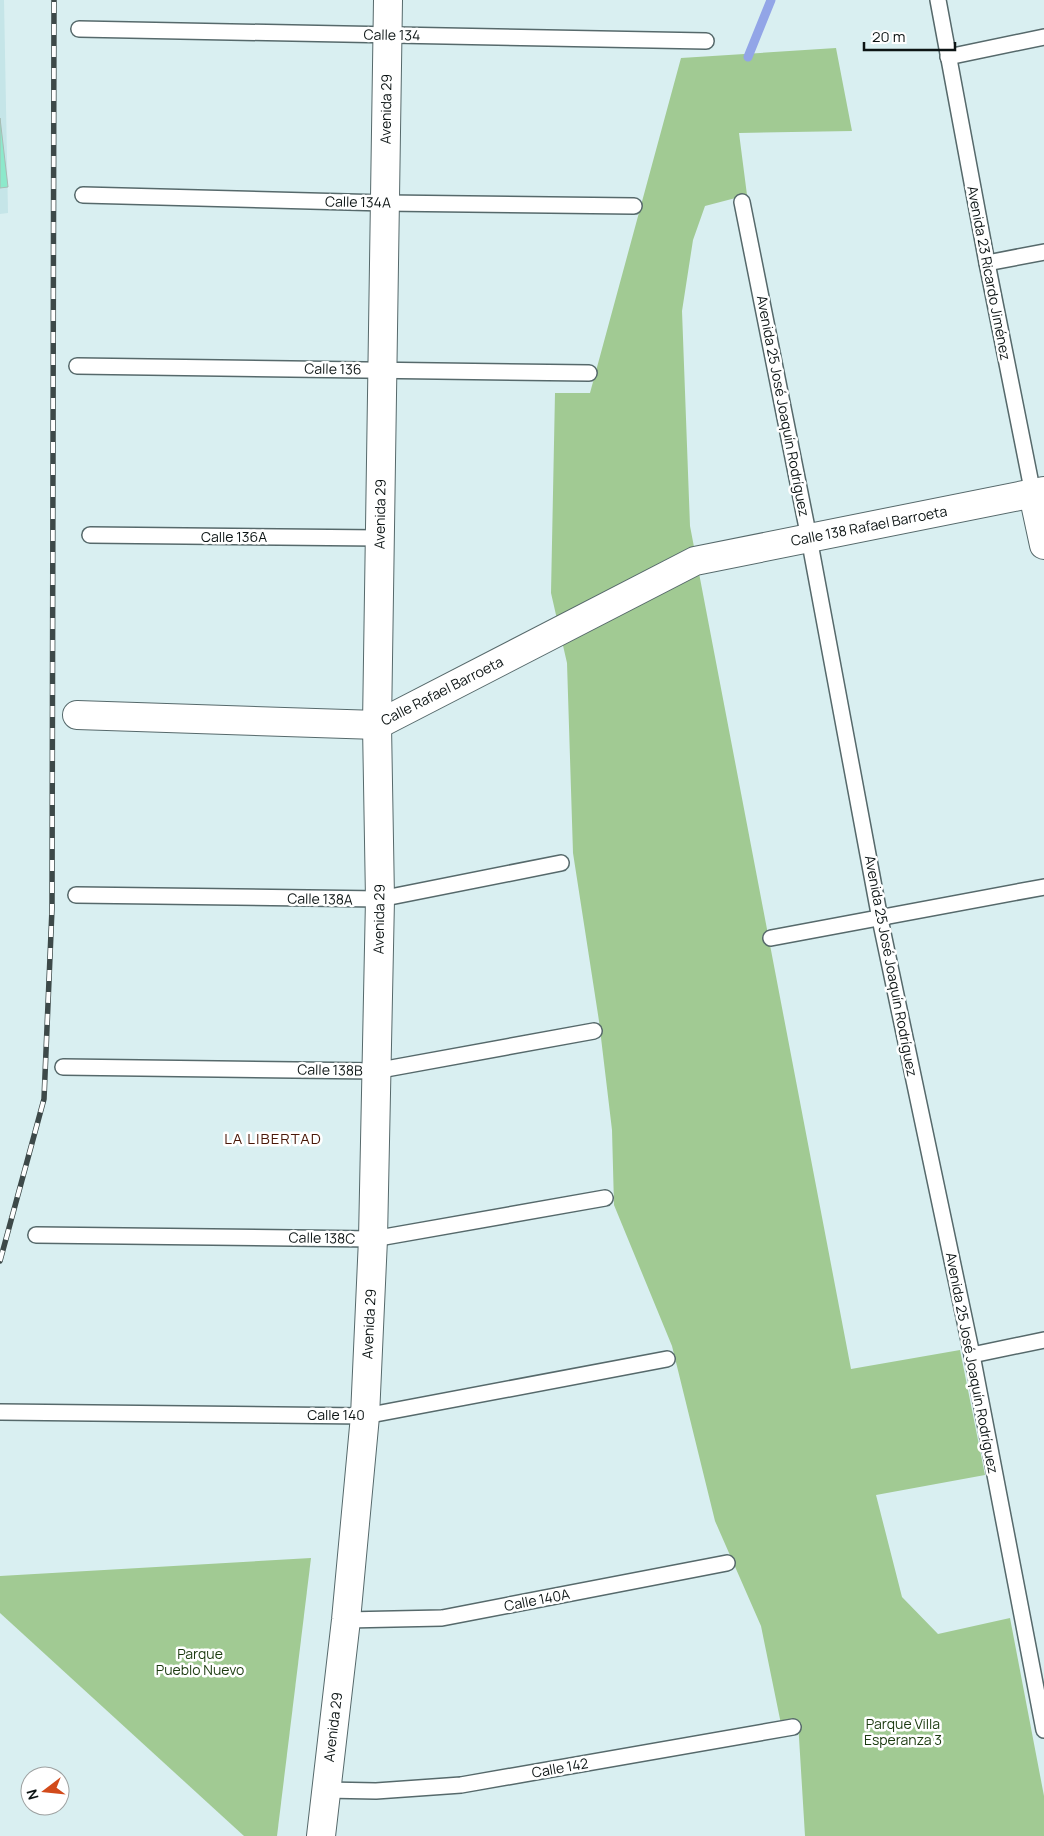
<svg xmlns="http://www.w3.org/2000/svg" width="1044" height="1836" font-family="Manrope,sans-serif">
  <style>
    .built { fill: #c5e5e8 }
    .green { fill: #a1ca93 }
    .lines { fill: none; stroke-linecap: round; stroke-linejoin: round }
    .stream { stroke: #92a5e7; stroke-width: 9 }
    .building { fill: #8ce9cb; stroke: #a8bbb4 }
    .service-casing { stroke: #56696b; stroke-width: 18 }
    .minor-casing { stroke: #56696b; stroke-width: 30 }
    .service { stroke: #fff; stroke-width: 15 }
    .minor { stroke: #fff; stroke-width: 28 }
    .rail-casing { stroke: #3d4949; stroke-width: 5.5 }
    .rail { stroke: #fff; stroke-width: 4; stroke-dasharray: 11; stroke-linecap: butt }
    .labels { text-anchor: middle; stroke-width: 5; stroke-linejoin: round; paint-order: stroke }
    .street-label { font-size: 14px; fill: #0c1414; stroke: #fff }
    .park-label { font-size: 14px; fill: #1b3a0f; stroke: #fff }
    .neighbourhood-label { font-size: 15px; letter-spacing: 1px; fill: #491808; stroke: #fff }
  </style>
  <rect width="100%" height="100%" fill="#d9eff1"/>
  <path class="built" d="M 0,0 L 4,0 L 8,213 L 0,214 Z"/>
  <g class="green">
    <path d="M 836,48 L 852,131 L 739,133 L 747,195 L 705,206 L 693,240 L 682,311 L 690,526 L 851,1369 L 960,1350 L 985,1475 L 876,1495 L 902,1597 L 938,1634 L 1010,1618 L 1044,1796 L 1044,1836 L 805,1836 L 798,1721 L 781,1724 L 761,1626 L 715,1521 L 672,1346 L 614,1205 L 612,1130 L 599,1021 L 573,853 L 567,663 L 551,593 L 555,393 L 590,393 L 681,58 Z"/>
    <path d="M 311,1558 L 277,1836 L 244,1836 L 0,1613 L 0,1576 Z"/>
  </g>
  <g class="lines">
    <path class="stream" d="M 748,57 L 771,0"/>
  </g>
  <path class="building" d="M 0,118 L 8,187 L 0,188 Z"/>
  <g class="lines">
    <defs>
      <g id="service">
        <path d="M 938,0 L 987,263 L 1033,494"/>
        <path d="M 79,29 L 706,41"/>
        <path d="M 948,57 L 1044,37"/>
        <path d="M 83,195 L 385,203 L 634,206"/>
        <path d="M 742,202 L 809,538 L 880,919 L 972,1355 L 1044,1730"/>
        <path d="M 987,263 L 1044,252"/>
        <path d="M 77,366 L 589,373"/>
        <path d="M 90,535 L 379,538"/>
        <path d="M 76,895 L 380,899 L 561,863"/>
        <path d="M 771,938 L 1044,887"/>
        <path d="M 63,1067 L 375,1071 L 594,1031"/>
        <path d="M 36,1235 L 373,1239 L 605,1198"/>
        <path d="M 972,1355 L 1044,1340"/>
        <path d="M 0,1412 L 365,1416 L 667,1359"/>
        <path d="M 346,1620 L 442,1618 L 727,1563"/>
        <path d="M 326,1790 L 376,1791 L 461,1785 L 793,1727"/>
      </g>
      <g id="minor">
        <path d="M 1033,494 L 1044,545"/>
        <path d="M 77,715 L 377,725 L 695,561 L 1044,491"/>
        <path d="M 321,1836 L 346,1620 L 365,1416 L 373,1239 L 380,899 L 377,725 L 388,0"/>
      </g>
    </defs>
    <use href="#service" class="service-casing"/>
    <use href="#minor" class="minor-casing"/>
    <use href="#service" class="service"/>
    <use href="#minor" class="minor"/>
    <defs>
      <path id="rail" d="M 0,1261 L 44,1099 L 52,909 L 54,0"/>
    </defs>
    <use href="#rail" class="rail-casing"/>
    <use href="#rail" class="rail"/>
  </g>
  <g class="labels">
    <g class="street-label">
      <text transform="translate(392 35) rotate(1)" y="5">Calle 134</text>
      <text transform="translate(386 109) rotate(-89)" y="5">Avenida 29</text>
      <text transform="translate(358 202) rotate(1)" y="5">Calle 134A</text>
      <text transform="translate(989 273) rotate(79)" y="5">Avenida 23 Ricardo Jiménez</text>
      <text transform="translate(333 369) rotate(1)" y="5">Calle 136</text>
      <text transform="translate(783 406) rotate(79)" y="5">Avenida 25 José Joaquín Rodríguez</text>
      <text transform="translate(380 514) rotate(-89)" y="5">Avenida 29</text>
      <text transform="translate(869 526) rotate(-11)" y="5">Calle 138 Rafael Barroeta</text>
      <text x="234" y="542">Calle 136A</text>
      <text transform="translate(442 691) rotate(-27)" y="5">Calle Rafael Barroeta</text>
      <text transform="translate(320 899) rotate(1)" y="5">Calle 138A</text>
      <text transform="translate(379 919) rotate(-89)" y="5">Avenida 29</text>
      <text transform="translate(891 966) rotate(79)" y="5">Avenida 25 José Joaquín Rodríguez</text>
      <text transform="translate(330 1070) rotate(1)" y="5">Calle 138B</text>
      <text transform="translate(322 1238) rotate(1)" y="5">Calle 138C</text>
      <text transform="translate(369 1324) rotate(-87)" y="5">Avenida 29</text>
      <text transform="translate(972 1363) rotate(79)" y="5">Avenida 25 José Joaquín Rodríguez</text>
      <text x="336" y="1420">Calle 140</text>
      <text transform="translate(537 1600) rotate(-11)" y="5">Calle 140A</text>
      <text transform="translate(333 1727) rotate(-83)" y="5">Avenida 29</text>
      <text transform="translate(560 1768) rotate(-10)" y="5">Calle 142</text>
    </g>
    <g class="park-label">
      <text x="200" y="1659">Parque<tspan x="200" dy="16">Pueblo Nuevo</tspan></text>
      <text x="903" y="1729">Parque Villa<tspan x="903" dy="16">Esperanza 3</tspan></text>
    </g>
    <g class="neighbourhood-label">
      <text x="273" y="1144">LA LIBERTAD</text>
    </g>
  </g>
  <g transform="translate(45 1791) rotate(254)"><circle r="24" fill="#ffffff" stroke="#9ea1a1"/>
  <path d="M0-4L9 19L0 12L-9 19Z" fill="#d24b1b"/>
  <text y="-8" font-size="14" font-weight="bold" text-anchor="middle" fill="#0c1414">N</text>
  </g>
  <path d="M864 42v8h91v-8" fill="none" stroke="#0c1414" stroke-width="2.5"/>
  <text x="872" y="42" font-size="15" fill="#0c1414" stroke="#ffffff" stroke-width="4" paint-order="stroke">20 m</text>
</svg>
